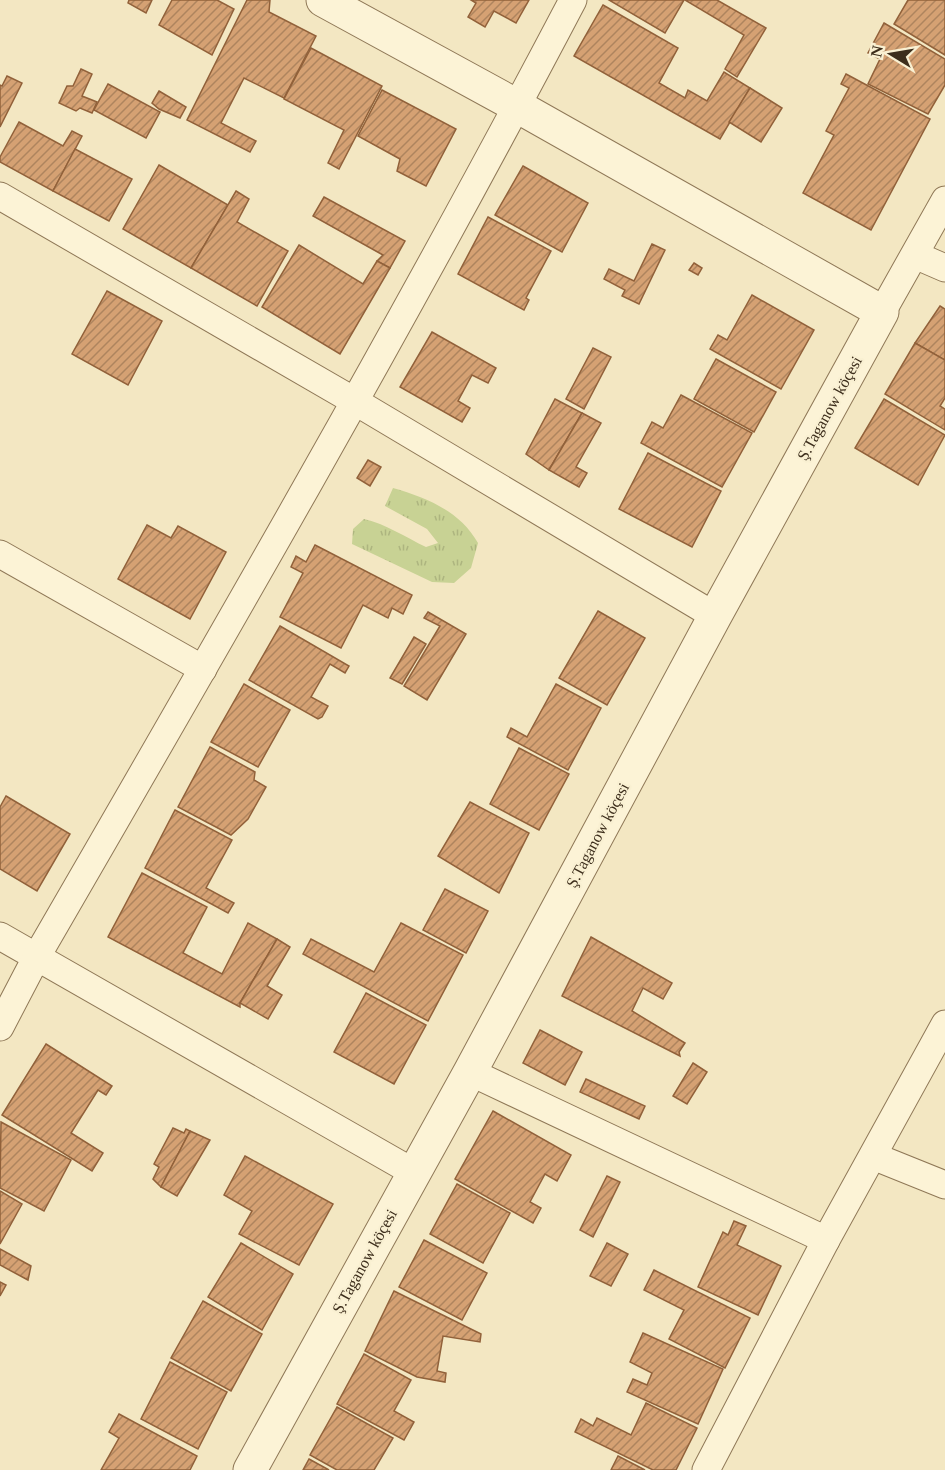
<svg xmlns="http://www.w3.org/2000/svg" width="945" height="1470" font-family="'Times New Roman',serif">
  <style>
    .grass { fill: url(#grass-tufts) }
    .building { fill: url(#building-hatch); stroke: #91613a; stroke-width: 1.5 }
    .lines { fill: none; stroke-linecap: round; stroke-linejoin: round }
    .minor-casing { stroke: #8f7857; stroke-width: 29 }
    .tertiary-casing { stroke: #8f7857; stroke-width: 35 }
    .minor { stroke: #fcf3d6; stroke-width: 27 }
    .tertiary { stroke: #fcf3d6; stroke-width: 33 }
    .labels { text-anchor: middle; stroke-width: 4.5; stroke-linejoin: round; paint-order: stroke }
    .street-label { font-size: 16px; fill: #3d2e1c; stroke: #f9f0d2 }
  </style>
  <defs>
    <pattern id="grass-tufts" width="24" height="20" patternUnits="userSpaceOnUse" patternTransform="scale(1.5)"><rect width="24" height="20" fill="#c8d294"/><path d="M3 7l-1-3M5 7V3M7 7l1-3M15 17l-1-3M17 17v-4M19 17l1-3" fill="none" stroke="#adb57f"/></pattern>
    <pattern id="building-hatch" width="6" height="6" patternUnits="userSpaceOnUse" patternTransform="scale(1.5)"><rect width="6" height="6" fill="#d5a173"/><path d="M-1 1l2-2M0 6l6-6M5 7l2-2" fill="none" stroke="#ae845e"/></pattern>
  </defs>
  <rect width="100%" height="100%" fill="#f3e7c2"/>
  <path class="grass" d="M 393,488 C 427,498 460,511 478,543 L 471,568 L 454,583 L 432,582 L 352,544 L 353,529 L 364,519 C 386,524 405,537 426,547 L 438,543 L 427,529 L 385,506 Z"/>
  <g class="building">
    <path d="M 129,0 L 152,0 L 146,13 L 128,3 Z"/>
    <path d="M 172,0 L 217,0 L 234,9 L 212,55 L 159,25 Z"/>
    <path d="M 247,0 L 270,0 L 269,12 L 316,36 L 284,98 L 244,78 L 221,123 L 256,141 L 250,152 L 187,120 Z"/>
    <path d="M 471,0 L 529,0 L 516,23 L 494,11 L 485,27 L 468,17 L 476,3 Z"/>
    <path d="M 609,0 L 684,0 L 665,33 Z"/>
    <path d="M 685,0 L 717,0 L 766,28 L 737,77 L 725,69 L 744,35 Z"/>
    <path d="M 908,0 L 945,0 L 945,55 L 894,24 Z"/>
    <path d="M 603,5 L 678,48 L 659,83 L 685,98 L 688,90 L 707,101 L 724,72 L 750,88 L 720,139 L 574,56 Z"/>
    <path d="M 884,23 L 945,59 L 945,85 L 928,114 L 868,84 L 880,59 L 868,53 Z"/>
    <path d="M 311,48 L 382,86 L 339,169 L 328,163 L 344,130 L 284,99 Z"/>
    <path d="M 81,69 L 92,74 L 82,96 L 97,102 L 92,113 L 80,108 L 76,111 L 59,103 L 67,86 L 73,86 Z"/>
    <path d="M 846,74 L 930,119 L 871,230 L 803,193 L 834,135 L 826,131 L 849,88 L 841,84 Z"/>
    <path d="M 7,76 L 22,83 L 0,127 L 0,85 L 2,86 Z"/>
    <path d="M 108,84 L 160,112 L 146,138 L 94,110 Z"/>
    <path d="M 750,88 L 782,108 L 761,142 L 729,122 Z"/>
    <path d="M 382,90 L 456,129 L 426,186 L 397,171 L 400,159 L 358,136 Z"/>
    <path d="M 159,91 L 186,107 L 180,118 L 159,109 L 152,103 Z"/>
    <path d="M 19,122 L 63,146 L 72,131 L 82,136 L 53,191 L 0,162 L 0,157 Z"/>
    <path d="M 75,149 L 132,179 L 109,221 L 53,191 Z"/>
    <path d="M 159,165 L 228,205 L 191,268 L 123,229 Z"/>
    <path d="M 523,166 L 588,203 L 562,252 L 495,215 Z"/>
    <path d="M 236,191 L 249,199 L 237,222 L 288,251 L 257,306 L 191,268 Z"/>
    <path d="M 324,197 L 405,241 L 390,268 L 377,261 L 383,255 L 313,216 Z"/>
    <path d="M 488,217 L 551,251 L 526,298 L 529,300 L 524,310 L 458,274 Z"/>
    <path d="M 652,244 L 665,250 L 639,304 L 622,296 L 625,290 L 604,279 L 609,269 L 634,281 Z"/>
    <path d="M 299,245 L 363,284 L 377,261 L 390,268 L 340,354 L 262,307 Z"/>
    <path d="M 694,263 L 702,268 L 698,275 L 689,270 Z"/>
    <path d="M 107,291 L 162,321 L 128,385 L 72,354 Z"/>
    <path d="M 752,295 L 814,330 L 781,389 L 710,349 L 718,335 L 727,340 Z"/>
    <path d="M 940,306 L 945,309 L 945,360 L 915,343 Z"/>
    <path d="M 432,332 L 496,368 L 488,383 L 472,375 L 458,401 L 470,408 L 462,422 L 400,387 Z"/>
    <path d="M 915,343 L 945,360 L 945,398 L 940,406 L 945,409 L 945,430 L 885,394 Z"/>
    <path d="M 593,348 L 611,357 L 584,409 L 566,399 Z"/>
    <path d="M 716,359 L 776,392 L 754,432 L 694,399 Z"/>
    <path d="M 681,395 L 752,433 L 722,487 L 641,443 L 652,422 L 663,428 Z"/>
    <path d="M 555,399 L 582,413 L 549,470 L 526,454 Z"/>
    <path d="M 884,399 L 945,435 L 918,485 L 855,448 Z"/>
    <path d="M 582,413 L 601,423 L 576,467 L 587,473 L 579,487 L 549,470 Z"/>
    <path d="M 648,453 L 721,491 L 692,547 L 619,509 Z"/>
    <path d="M 368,460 L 381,467 L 370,486 L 357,478 Z"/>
    <path d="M 147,525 L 171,538 L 178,526 L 226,552 L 190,619 L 118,579 Z"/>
    <path d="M 315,545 L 412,595 L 403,614 L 392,608 L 388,618 L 363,605 L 341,648 L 280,617 L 303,573 L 291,567 L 296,556 L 306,562 Z"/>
    <path d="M 598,611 L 645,638 L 607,705 L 559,678 Z"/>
    <path d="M 428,612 L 466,634 L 427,700 L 404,686 L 440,626 L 424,618 Z"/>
    <path d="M 280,626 L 349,666 L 345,673 L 330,664 L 311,697 L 328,706 L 322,717 L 318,719 L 249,680 Z"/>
    <path d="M 414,637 L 426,644 L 402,684 L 390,678 Z"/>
    <path d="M 244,684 L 290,710 L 258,767 L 211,742 Z"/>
    <path d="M 556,684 L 601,708 L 568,770 L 507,737 L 511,728 L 527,737 Z"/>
    <path d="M 210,747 L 255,772 L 254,780 L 266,787 L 248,819 L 231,835 L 178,807 Z"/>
    <path d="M 519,748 L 569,774 L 539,830 L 490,804 Z"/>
    <path d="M 6,796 L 70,834 L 37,891 L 0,869 L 0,807 Z"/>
    <path d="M 470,802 L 529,833 L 499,893 L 438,856 Z"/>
    <path d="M 175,810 L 232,840 L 206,888 L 234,903 L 228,913 L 145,868 Z"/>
    <path d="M 142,873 L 207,907 L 183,953 L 222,974 L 248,923 L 277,939 L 240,1003 L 240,1007 L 108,937 Z"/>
    <path d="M 445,889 L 488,911 L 466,953 L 423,930 Z"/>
    <path d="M 401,923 L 463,955 L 428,1021 L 303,954 L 311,939 L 374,972 Z"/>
    <path d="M 591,937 L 672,983 L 663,999 L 643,988 L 632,1011 L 685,1043 L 679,1052 L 680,1056 L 562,996 Z"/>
    <path d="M 277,939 L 290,947 L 267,986 L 282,995 L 268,1019 L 240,1003 Z"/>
    <path d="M 366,993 L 426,1025 L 394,1084 L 334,1052 Z"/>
    <path d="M 540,1030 L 582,1052 L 565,1085 L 523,1063 Z"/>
    <path d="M 46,1044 L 112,1086 L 106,1095 L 98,1090 L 71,1133 L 103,1153 L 92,1171 L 2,1115 Z"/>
    <path d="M 693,1063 L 707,1072 L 687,1104 L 673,1096 Z"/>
    <path d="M 586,1079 L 645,1106 L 639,1119 L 580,1092 Z"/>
    <path d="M 493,1111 L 571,1155 L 557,1181 L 545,1174 L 530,1202 L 541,1208 L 533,1223 L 455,1179 Z"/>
    <path d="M 1,1122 L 71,1160 L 44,1211 L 0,1188 Z"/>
    <path d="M 173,1128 L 184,1133 L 186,1129 L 190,1131 L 161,1187 L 153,1179 L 159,1167 L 154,1164 Z"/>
    <path d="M 190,1131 L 210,1140 L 177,1196 L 161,1187 Z"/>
    <path d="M 245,1156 L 333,1204 L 299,1265 L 239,1234 L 252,1211 L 224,1195 Z"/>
    <path d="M 607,1176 L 620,1182 L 593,1237 L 580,1230 Z"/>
    <path d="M 457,1184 L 510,1213 L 483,1263 L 430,1234 Z"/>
    <path d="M 0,1191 L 22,1204 L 0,1244 Z"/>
    <path d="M 734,1221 L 746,1226 L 737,1245 L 781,1266 L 758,1315 L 698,1287 L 723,1232 L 728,1235 Z"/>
    <path d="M 424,1240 L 487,1273 L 462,1320 L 399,1287 Z"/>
    <path d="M 241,1243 L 293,1274 L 262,1330 L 208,1297 Z"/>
    <path d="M 607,1243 L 628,1254 L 611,1286 L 590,1276 Z"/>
    <path d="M 0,1249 L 31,1266 L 28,1280 L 0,1265 Z"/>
    <path d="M 654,1270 L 750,1318 L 725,1368 L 669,1339 L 684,1310 L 644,1290 Z"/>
    <path d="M 0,1282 L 6,1285 L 0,1296 Z"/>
    <path d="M 394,1291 L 481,1334 L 480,1342 L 443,1336 L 437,1371 L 446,1373 L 445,1382 L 417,1377 L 365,1351 Z"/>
    <path d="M 203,1301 L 262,1334 L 231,1391 L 171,1358 Z"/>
    <path d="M 643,1333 L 723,1369 L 698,1424 L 627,1392 L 633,1379 L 647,1385 L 652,1373 L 630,1362 Z"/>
    <path d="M 364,1354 L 411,1380 L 394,1411 L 414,1422 L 404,1440 L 337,1404 Z"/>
    <path d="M 170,1362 L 227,1392 L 198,1449 L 141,1419 Z"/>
    <path d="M 646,1403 L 697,1428 L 676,1470 L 653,1470 L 575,1432 L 581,1419 L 593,1426 L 597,1418 L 631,1435 Z"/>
    <path d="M 337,1407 L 393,1438 L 374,1470 L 337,1470 L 310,1455 Z"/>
    <path d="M 119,1414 L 197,1456 L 190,1470 L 101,1470 L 119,1438 L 109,1432 Z"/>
    <path d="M 618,1456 L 645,1470 L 611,1470 Z"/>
    <path d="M 309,1459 L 329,1470 L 303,1470 Z"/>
  </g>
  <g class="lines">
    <defs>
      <g id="minor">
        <path d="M 0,196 L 356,402 L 715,616"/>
        <path d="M 915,255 L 945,268"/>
        <path d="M 882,312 L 945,200"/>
        <path d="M 0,554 L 203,669"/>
        <path d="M 0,936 L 413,1172"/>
        <path d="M 0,1027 L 37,956 C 220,640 403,324 573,0"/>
        <path d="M 470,1072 L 826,1240"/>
        <path d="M 873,1156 L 945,1185"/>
        <path d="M 706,1470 L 826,1240 L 945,1024"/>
      </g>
      <path id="tertiary" d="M 250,1470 L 470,1072 L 715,616 L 882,312 L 517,106 L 323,0"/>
    </defs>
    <use href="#minor" class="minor-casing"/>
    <use href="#tertiary" class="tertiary-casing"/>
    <use href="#minor" class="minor"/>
    <use href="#tertiary" class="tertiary"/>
  </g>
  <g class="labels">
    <g class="street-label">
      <text transform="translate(829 408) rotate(-61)" y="6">Ş.Taganow köçesi</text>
      <text transform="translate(597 835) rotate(-62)" y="6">Ş.Taganow köçesi</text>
      <text transform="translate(364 1261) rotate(-61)" y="6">Ş.Taganow köçesi</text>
    </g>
  </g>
  <g transform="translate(891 54) rotate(281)" stroke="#f9f0d2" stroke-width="4.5" paint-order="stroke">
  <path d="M0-4.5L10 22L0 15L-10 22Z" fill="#3d2e1c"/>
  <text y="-9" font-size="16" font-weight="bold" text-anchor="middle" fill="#3d2e1c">N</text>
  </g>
</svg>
